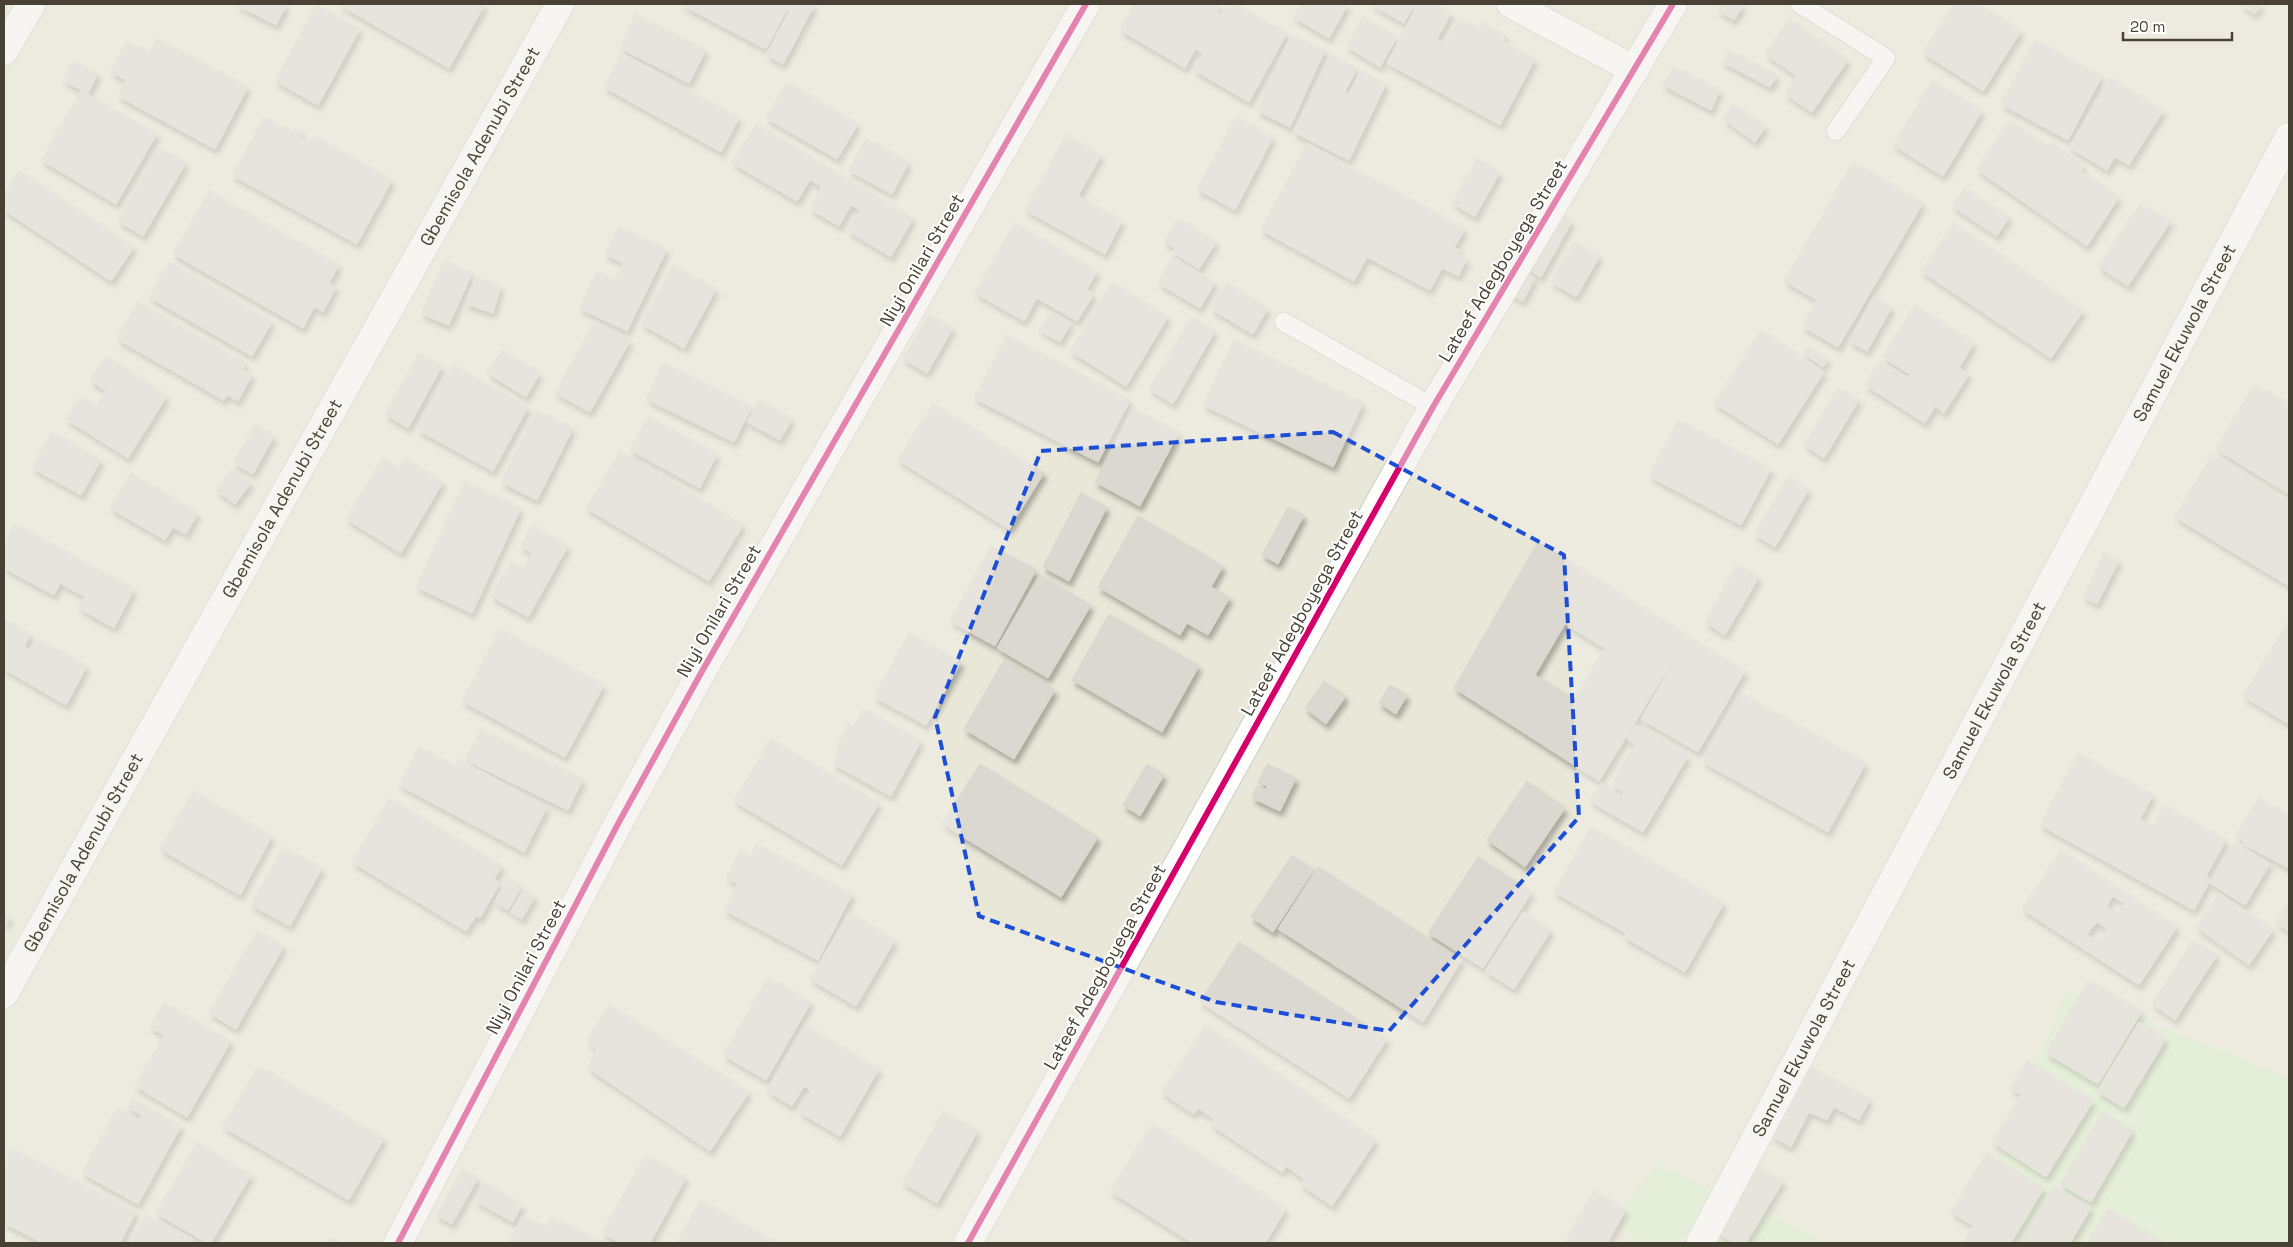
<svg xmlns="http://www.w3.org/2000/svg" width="2293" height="1247" font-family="'Space Grotesk',sans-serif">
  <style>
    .residential { fill: #e9e7d8 }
    .green { fill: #d8eec5 }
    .building { fill: #dad8d0; stroke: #d9d6cd; fill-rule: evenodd; filter: url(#shadow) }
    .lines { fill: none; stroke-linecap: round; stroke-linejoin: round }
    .service-casing { stroke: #cecdc5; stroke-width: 20 }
    .minor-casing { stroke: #cecdc5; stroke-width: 30 }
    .service { stroke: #fdfdfc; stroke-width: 18 }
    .minor { stroke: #fdfdfc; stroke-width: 28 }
    .cycleway-casing { stroke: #fff; stroke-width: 9 }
    .cycleway { stroke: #d6006c; stroke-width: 6 }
    .marked { fill: none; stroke: #1d4ed8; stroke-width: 4; stroke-dasharray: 10 6; stroke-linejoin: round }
    .labels { text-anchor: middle; stroke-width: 4; stroke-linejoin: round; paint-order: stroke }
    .street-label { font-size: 18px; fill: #474233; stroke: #fff }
  </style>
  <defs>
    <filter id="shadow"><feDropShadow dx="3" dy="5.5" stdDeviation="2.5" flood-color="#0004"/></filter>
  </defs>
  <rect width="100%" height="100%" fill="#f0efe8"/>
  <path class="residential" d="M 4,4 L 2289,4 L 2289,1077 L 2066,989 L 1962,1243 L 1829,1243 L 1659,1164 L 1609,1220 L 1640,1243 L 4,1243 Z"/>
  <g class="green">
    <path d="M 2066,989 L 2289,1077 L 2289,1243 L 1962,1243 Z"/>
    <path d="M 1658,1164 L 1829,1243 L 1640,1243 L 1609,1220 Z"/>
  </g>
  <g class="building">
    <path d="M 235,4 L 287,4 L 276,25 Z"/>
    <path d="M 338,4 L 485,4 L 449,68 Z"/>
    <path d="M 680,4 L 790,4 L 766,49 Z"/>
    <path d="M 793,4 L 815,4 L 783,64 L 766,55 Z"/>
    <path d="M 1134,4 L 1220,4 L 1216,11 L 1222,15 L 1229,4 L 1235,4 L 1287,33 L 1249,102 L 1194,70 L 1203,54 L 1195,49 L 1185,68 L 1120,30 Z"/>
    <path d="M 1301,4 L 1348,4 L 1329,38 L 1293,17 Z"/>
    <path d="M 1370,4 L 1415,4 L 1404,23 Z"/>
    <path d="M 1418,4 L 1434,4 L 1451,13 L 1437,39 L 1446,44 L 1460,18 L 1479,28 L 1482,23 L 1506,36 L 1503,41 L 1535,59 L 1500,125 L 1387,63 Z"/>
    <path d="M 1722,4 L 1744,4 L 1734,20 L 1718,11 Z"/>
    <path d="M 1954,4 L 1978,4 L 2021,31 L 1983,91 L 1923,53 Z"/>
    <path d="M 2240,4 L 2262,4 L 2255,14 Z"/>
    <path d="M 316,5 L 360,29 L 318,105 L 275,81 Z"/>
    <path d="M 636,14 L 706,50 L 689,83 L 620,48 Z"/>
    <path d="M 1363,17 L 1397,37 L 1380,67 L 1346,46 Z"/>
    <path d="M 1789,19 L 1848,60 L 1812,112 L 1785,94 L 1797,76 L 1765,54 Z"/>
    <path d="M 1291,35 L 1325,50 L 1290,127 L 1257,111 Z"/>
    <path d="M 157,38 L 248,87 L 215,149 L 118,96 L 126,80 L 111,72 L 127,41 L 149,53 Z"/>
    <path d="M 2035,40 L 2102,76 L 2068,140 L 2001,104 Z"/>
    <path d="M 1729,50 L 1777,75 L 1770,87 L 1722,62 Z"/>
    <path d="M 622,53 L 739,118 L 721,152 L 604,87 Z"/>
    <path d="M 1331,55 L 1357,68 L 1345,92 L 1349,94 L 1360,71 L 1386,84 L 1349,160 L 1293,132 Z"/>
    <path d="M 73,61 L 98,73 L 88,93 L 63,81 Z"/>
    <path d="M 1673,66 L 1720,90 L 1711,110 L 1663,85 Z"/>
    <path d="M 2111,78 L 2163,111 L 2129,165 L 2115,157 L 2107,170 L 2069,147 Z"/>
    <path d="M 1932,81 L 1982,111 L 1943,176 L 1893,145 Z"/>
    <path d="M 787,82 L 858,124 L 837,159 L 766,118 Z"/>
    <path d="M 81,90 L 157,134 L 116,204 L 41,160 Z"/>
    <path d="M 1733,104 L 1766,126 L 1755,142 L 1723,119 Z"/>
    <path d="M 264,117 L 293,133 L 295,129 L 302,132 L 299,137 L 310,143 L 314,136 L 392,180 L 357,244 L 232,175 Z"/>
    <path d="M 1236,117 L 1273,137 L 1235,210 L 1197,189 Z"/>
    <path d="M 2009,120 L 2048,146 L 2050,142 L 2084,166 L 2081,171 L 2119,197 L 2087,246 L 1976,169 Z"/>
    <path d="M 756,124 L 913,218 L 891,257 L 848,231 L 860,210 L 851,205 L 839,226 L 810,209 L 822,187 L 810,180 L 797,201 L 732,163 Z"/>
    <path d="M 1066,135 L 1101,155 L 1078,196 L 1122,221 L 1105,254 L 1025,210 Z"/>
    <path d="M 866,138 L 909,162 L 892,194 L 848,170 Z"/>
    <path d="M 1307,143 L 1465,229 L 1454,248 L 1460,250 L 1458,254 L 1467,259 L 1458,276 L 1442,268 L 1430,290 L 1367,257 L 1354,281 L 1261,230 Z"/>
    <path d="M 160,148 L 186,163 L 143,236 L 118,221 Z"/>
    <path d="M 1477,159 L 1500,172 L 1475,217 L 1452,203 Z"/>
    <path d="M 1853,162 L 1923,203 L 1838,347 L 1802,326 L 1817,300 L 1784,281 Z"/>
    <path d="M 19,171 L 134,247 L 111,281 L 4,210 L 4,194 Z"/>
    <path d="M 1964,188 L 2009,217 L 1997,236 L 1952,206 Z"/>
    <path d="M 209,191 L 339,265 L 329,283 L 336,287 L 323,312 L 314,307 L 303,328 L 173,254 Z"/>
    <path d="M 2140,204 L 2171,221 L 2128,286 L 2098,266 Z"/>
    <path d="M 1553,209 L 1572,221 L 1541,277 L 1520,265 Z"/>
    <path d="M 1178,218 L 1216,242 L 1199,269 L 1172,252 L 1175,248 L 1164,242 Z"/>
    <path d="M 1014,223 L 1097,271 L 1087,289 L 1094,294 L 1077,321 L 1037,298 L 1024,321 L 975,293 Z"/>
    <path d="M 1953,223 L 2083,311 L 2051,358 L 1921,271 Z"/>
    <path d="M 619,226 L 667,249 L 627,331 L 579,308 L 597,271 L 615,280 L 623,263 L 605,254 Z"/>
    <path d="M 1574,242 L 1600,256 L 1576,297 L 1551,282 Z"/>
    <path d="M 1173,257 L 1215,282 L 1200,308 L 1158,283 Z"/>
    <path d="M 444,261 L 472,273 L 449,325 L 421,314 Z"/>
    <path d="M 169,262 L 272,322 L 252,356 L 149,297 Z"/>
    <path d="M 673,265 L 716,289 L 684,348 L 641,324 Z"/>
    <path d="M 1517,268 L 1535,278 L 1523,301 L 1504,291 Z"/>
    <path d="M 475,277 L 501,286 L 493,313 L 466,304 Z"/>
    <path d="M 1112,282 L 1168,317 L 1126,386 L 1070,351 Z"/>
    <path d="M 1226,283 L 1268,308 L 1253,334 L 1211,309 Z"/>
    <path d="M 1874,296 L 1892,307 L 1867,351 L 1849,341 Z"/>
    <path d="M 138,302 L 245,363 L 242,369 L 252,375 L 238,401 L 227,395 L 224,400 L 117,339 Z"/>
    <path d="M 1915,305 L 1974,343 L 1959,368 L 1969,374 L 1944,413 L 1935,406 L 1925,423 L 1865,385 L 1880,361 L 1908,378 L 1910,374 L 1882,357 Z"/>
    <path d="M 1050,311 L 1071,323 L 1060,342 L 1039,330 Z"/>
    <path d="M 929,314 L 953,328 L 927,373 L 903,359 Z"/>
    <path d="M 1191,317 L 1215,331 L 1173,404 L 1149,389 Z"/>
    <path d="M 595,321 L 630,341 L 590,412 L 555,393 Z"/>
    <path d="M 1761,330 L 1824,372 L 1778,444 L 1714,403 Z"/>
    <path d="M 1007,335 L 1130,400 L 1098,462 L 974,398 Z"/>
    <path d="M 1234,340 L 1363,403 L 1333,467 L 1203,405 Z"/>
    <path d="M 1808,346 L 1828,359 L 1823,367 L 1803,353 Z"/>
    <path d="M 502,350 L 540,373 L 526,397 L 487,373 Z"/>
    <path d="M 419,353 L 442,366 L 408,428 L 385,414 Z"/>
    <path d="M 106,356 L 167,396 L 128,458 L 66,419 L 80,396 L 96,406 L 106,391 L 90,380 Z"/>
    <path d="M 663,363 L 752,407 L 734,442 L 646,399 Z"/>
    <path d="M 452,365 L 528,407 L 493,471 L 418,430 Z"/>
    <path d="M 2254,384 L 2289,404 L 2289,494 L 2216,449 Z"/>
    <path d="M 1838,388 L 1859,400 L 1824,458 L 1804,445 Z"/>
    <path d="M 759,400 L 792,419 L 780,440 L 747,422 Z"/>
    <path d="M 933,404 L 1044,473 L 1009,529 L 898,460 Z"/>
    <path d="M 1134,409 L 1179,432 L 1140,506 L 1095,482 Z"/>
    <path d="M 537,410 L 573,428 L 537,500 L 501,482 Z"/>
    <path d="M 648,417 L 717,454 L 700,488 L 630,450 Z"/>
    <path d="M 1678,420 L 1771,469 L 1741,525 L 1649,476 Z"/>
    <path d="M 255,424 L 274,436 L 253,474 L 233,463 Z"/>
    <path d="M 52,432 L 101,460 L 81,495 L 32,468 Z"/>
    <path d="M 620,451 L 743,525 L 709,581 L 586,508 Z"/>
    <path d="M 2211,455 L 2289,503 L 2289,586 L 2175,517 Z"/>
    <path d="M 383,458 L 399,468 L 405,459 L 443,482 L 401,553 L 346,519 Z"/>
    <path d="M 231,469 L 251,483 L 235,504 L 216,490 Z"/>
    <path d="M 131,473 L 198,513 L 186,534 L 173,527 L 165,540 L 110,508 Z"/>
    <path d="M 1788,477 L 1809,489 L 1775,547 L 1754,534 Z"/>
    <path d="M 465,481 L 521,508 L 472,613 L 416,587 Z"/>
    <path d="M 1081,493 L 1107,507 L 1069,581 L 1043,567 Z"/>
    <path d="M 1288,507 L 1304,515 L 1278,564 L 1262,555 Z"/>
    <path d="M 1138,516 L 1223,566 L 1211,587 L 1230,597 L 1208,635 L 1187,623 L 1180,635 L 1098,587 Z"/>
    <path d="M 15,524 L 134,589 L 114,628 L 79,608 L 85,597 L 60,583 L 54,595 L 4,568 L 4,544 Z"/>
    <path d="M 532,525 L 568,546 L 528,617 L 491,596 L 511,561 L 523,568 L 532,553 L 520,546 Z"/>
    <path d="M 1538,542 L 1688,636 L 1599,781 L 1454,688 ZM 1565,624 L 1605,648 L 1575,699 L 1535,675 Z"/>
    <path d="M 991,546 L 1036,570 L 995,646 L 950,621 Z"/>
    <path d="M 2104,553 L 2119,560 L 2097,604 L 2083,597 Z"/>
    <path d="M 1737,564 L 1759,577 L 1725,635 L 1705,622 Z"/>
    <path d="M 1040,575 L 1091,605 L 1048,678 L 997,648 Z"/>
    <path d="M 1109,614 L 1199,666 L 1162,732 L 1072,680 Z"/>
    <path d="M 4,619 L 31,634 L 24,646 L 32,651 L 39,639 L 87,666 L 66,705 L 4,669 Z"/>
    <path d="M 2287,623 L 2289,624 L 2289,724 L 2243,696 Z"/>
    <path d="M 500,629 L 604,685 L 565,757 L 462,701 Z"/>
    <path d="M 909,633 L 961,662 L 926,725 L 874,697 Z"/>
    <path d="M 1688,637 L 1745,671 L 1698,752 L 1641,719 Z"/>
    <path d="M 1004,660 L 1055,690 L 1014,759 L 964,729 Z"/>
    <path d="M 1324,681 L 1346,696 L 1326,724 L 1305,708 Z"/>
    <path d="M 1390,685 L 1407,695 L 1396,714 L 1379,703 Z"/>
    <path d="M 1741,693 L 1866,763 L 1828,832 L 1703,762 Z"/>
    <path d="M 864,709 L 921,741 L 891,796 L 833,764 L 841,749 L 837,746 L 849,723 L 854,726 Z"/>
    <path d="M 1635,724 L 1688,756 L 1643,832 L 1590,801 L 1601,783 L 1622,796 L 1624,792 L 1612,784 L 1635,744 L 1627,739 Z"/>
    <path d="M 481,729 L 583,779 L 568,810 L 465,760 Z"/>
    <path d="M 770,739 L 879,803 L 842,865 L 734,801 Z"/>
    <path d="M 419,747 L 455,766 L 459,759 L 547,807 L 524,852 L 399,785 Z"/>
    <path d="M 2078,753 L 2153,795 L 2140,819 L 2153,826 L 2164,805 L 2226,840 L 2206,876 L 2211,879 L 2194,910 L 2040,825 Z"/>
    <path d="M 980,764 L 1098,837 L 1061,897 L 942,824 Z"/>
    <path d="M 1147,764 L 1164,775 L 1140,816 L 1123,805 Z"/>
    <path d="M 1267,764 L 1296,778 L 1280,811 L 1252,798 L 1257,786 L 1266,789 L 1267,786 L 1258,783 Z"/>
    <path d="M 1527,781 L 1565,808 L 1525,867 L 1487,840 Z"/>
    <path d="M 193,791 L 272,836 L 240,895 L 160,849 Z"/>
    <path d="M 389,798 L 502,866 L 494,879 L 500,883 L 480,918 L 476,916 L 466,931 L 352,862 Z"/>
    <path d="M 2258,798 L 2289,817 L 2289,868 L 2236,836 Z"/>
    <path d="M 2265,802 L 2289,815 L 2289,868 L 2243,844 Z"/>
    <path d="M 1591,827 L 1724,903 L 1685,972 L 1624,937 L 1626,933 L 1554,892 Z"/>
    <path d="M 2235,842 L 2270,864 L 2245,905 L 2210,883 Z"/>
    <path d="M 756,844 L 852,894 L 818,960 L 724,910 L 738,884 L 726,878 L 740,851 L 751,856 Z"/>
    <path d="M 283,847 L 322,868 L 290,926 L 251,905 Z"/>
    <path d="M 2061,850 L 2177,927 L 2139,985 L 2022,909 ZM 2112,896 L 2124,903 L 2118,913 L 2107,907 ZM 2097,922 L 2107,929 L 2097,942 L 2087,934 Z"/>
    <path d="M 1292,855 L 1314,870 L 1273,932 L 1251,917 Z"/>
    <path d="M 1478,857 L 1532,892 L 1483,968 L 1428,933 Z"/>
    <path d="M 1318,867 L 1462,960 L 1423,1022 L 1278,929 Z"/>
    <path d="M 508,878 L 522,886 L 508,910 L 495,902 Z"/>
    <path d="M 524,889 L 535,896 L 522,919 L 510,912 Z"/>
    <path d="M 2219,893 L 2273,930 L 2249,965 L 2196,927 Z"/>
    <path d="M 2289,902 L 2289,931 L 2276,923 Z"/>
    <path d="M 1523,912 L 1551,930 L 1514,989 L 1485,971 Z"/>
    <path d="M 849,913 L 895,940 L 856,1006 L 810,979 Z"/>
    <path d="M 4,914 L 10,917 L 4,927 Z"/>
    <path d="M 257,930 L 284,946 L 236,1029 L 209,1013 Z"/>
    <path d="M 2193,940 L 2217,955 L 2175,1020 L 2152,1004 Z"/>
    <path d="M 1239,942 L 1387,1039 L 1349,1098 L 1200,1002 Z"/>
    <path d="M 768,977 L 811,1002 L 766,1080 L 723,1055 Z"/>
    <path d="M 2089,980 L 2142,1011 L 2098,1084 L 2046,1053 Z"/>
    <path d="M 164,1003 L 231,1041 L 187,1117 L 135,1086 L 164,1035 L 150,1027 Z"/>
    <path d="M 609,1005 L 749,1092 L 710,1151 L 588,1068 L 596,1050 L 587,1040 Z"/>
    <path d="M 2139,1022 L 2166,1039 L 2124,1108 L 2097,1091 Z"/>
    <path d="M 805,1025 L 879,1069 L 840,1136 L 799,1112 L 811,1090 L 804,1086 L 792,1106 L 767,1091 Z"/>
    <path d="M 1205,1025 L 1376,1140 L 1332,1206 L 1300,1184 L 1304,1179 L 1286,1166 L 1282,1172 L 1210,1124 L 1214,1119 L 1198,1108 L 1194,1114 L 1161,1092 Z"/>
    <path d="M 2027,1060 L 2093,1101 L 2046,1177 L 1992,1142 L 2021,1095 L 2010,1088 Z"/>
    <path d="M 258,1066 L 384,1138 L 349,1200 L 223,1127 Z"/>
    <path d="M 1808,1066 L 1870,1099 L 1859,1120 L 1834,1107 L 1827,1120 L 1809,1112 L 1791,1147 L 1771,1136 Z"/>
    <path d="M 132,1098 L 181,1126 L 138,1204 L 82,1173 L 117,1108 L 140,1120 L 142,1115 L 127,1107 Z"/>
    <path d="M 943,1111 L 978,1131 L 937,1203 L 903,1183 Z"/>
    <path d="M 2102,1112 L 2133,1130 L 2091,1202 L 2060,1184 Z"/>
    <path d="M 1152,1124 L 1286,1209 L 1265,1243 L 1193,1243 L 1110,1191 Z"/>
    <path d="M 197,1143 L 251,1175 L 211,1243 L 207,1243 L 156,1213 Z"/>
    <path d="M 12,1149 L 136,1212 L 120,1243 L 43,1243 L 4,1223 L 4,1166 Z"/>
    <path d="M 1986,1153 L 2044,1188 L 2011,1243 L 1968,1243 L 1964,1241 L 1973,1226 L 1951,1212 Z"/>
    <path d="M 645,1155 L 686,1177 L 650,1243 L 621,1243 L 602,1233 Z"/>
    <path d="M 1756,1165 L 1783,1181 L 1746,1243 L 1734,1243 L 1716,1232 Z"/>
    <path d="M 463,1169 L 478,1178 L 452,1224 L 436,1215 Z"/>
    <path d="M 485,1183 L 522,1205 L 513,1222 L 475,1201 Z"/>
    <path d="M 2054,1186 L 2091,1208 L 2070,1243 L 2021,1243 Z"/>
    <path d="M 1594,1191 L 1626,1210 L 1607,1243 L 1564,1243 Z"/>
    <path d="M 701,1200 L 777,1243 L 676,1243 Z"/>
    <path d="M 2108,1209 L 2164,1243 L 2087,1243 Z"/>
    <path d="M 146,1215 L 193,1239 L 190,1243 L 131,1243 Z"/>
    <path d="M 523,1216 L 546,1227 L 551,1217 L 605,1243 L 509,1243 Z"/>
    <path d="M 331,1237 L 341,1243 L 327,1243 Z"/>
  </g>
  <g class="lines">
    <defs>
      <g id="service">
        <path d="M 1800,4 L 1886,58 L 1836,131"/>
        <path d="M 1284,322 L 1433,407"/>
      </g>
      <g id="minor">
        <path d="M 1511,4 L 1635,70"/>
        <path d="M 4,51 L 31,4"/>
        <path id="s1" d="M 4,994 L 560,4"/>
        <path d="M 398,1243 L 619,822 L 701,673 L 1086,4"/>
        <path d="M 968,1243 L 1433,407 L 1673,4"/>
        <path id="s2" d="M 1700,1243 L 2289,137"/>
      </g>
    </defs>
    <use href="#service" class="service-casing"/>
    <use href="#minor" class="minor-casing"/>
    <use href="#service" class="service"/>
    <use href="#minor" class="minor"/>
    <defs>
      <g id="cycleway">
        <path d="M 398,1243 L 619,822 L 701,673 L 1086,4"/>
        <path d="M 968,1243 L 1433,407 L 1673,4"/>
      </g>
    </defs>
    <use href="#cycleway" class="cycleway-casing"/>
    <use href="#cycleway" class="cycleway"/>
  </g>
  <path d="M0 0H2293V1247H0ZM 1333,432 L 1564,555 L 1579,817 L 1389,1031 L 1216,1002 L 979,916 L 935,717 L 1041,451 Z" fill="#f0efe8" fill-opacity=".55" fill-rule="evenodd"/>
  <path class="marked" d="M 1333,432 L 1564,555 L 1579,817 L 1389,1031 L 1216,1002 L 979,916 L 935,717 L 1041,451 Z"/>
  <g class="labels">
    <g class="street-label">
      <text dy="6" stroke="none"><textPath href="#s1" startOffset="972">Gbemisola Adenubi Street</textPath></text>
      <text transform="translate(922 260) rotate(-60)" y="6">Niyi Onilari Street</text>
      <text transform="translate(1503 261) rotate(-59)" y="6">Lateef Adegboyega Street</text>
      <text dy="6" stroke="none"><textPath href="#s2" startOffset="1031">Samuel Ekuwola Street</textPath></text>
      <text dy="6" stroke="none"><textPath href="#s1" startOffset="568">Gbemisola Adenubi Street</textPath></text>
      <text transform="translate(719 611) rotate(-60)" y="6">Niyi Onilari Street</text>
      <text transform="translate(1302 613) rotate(-61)" y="6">Lateef Adegboyega Street</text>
      <text dy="6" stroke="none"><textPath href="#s2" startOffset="626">Samuel Ekuwola Street</textPath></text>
      <text dy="6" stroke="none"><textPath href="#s1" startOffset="162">Gbemisola Adenubi Street</textPath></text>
      <text transform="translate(526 967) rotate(-62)" y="6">Niyi Onilari Street</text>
      <text transform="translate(1105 967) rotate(-61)" y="6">Lateef Adegboyega Street</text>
      <text dy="6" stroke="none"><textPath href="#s2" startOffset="221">Samuel Ekuwola Street</textPath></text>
    </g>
  </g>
  <rect width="2293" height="1247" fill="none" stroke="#474233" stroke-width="10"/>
  <path d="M2123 32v8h109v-8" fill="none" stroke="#474233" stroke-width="2.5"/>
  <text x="2130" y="32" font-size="15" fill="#474233" stroke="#ffffff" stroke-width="4" paint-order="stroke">20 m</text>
</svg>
